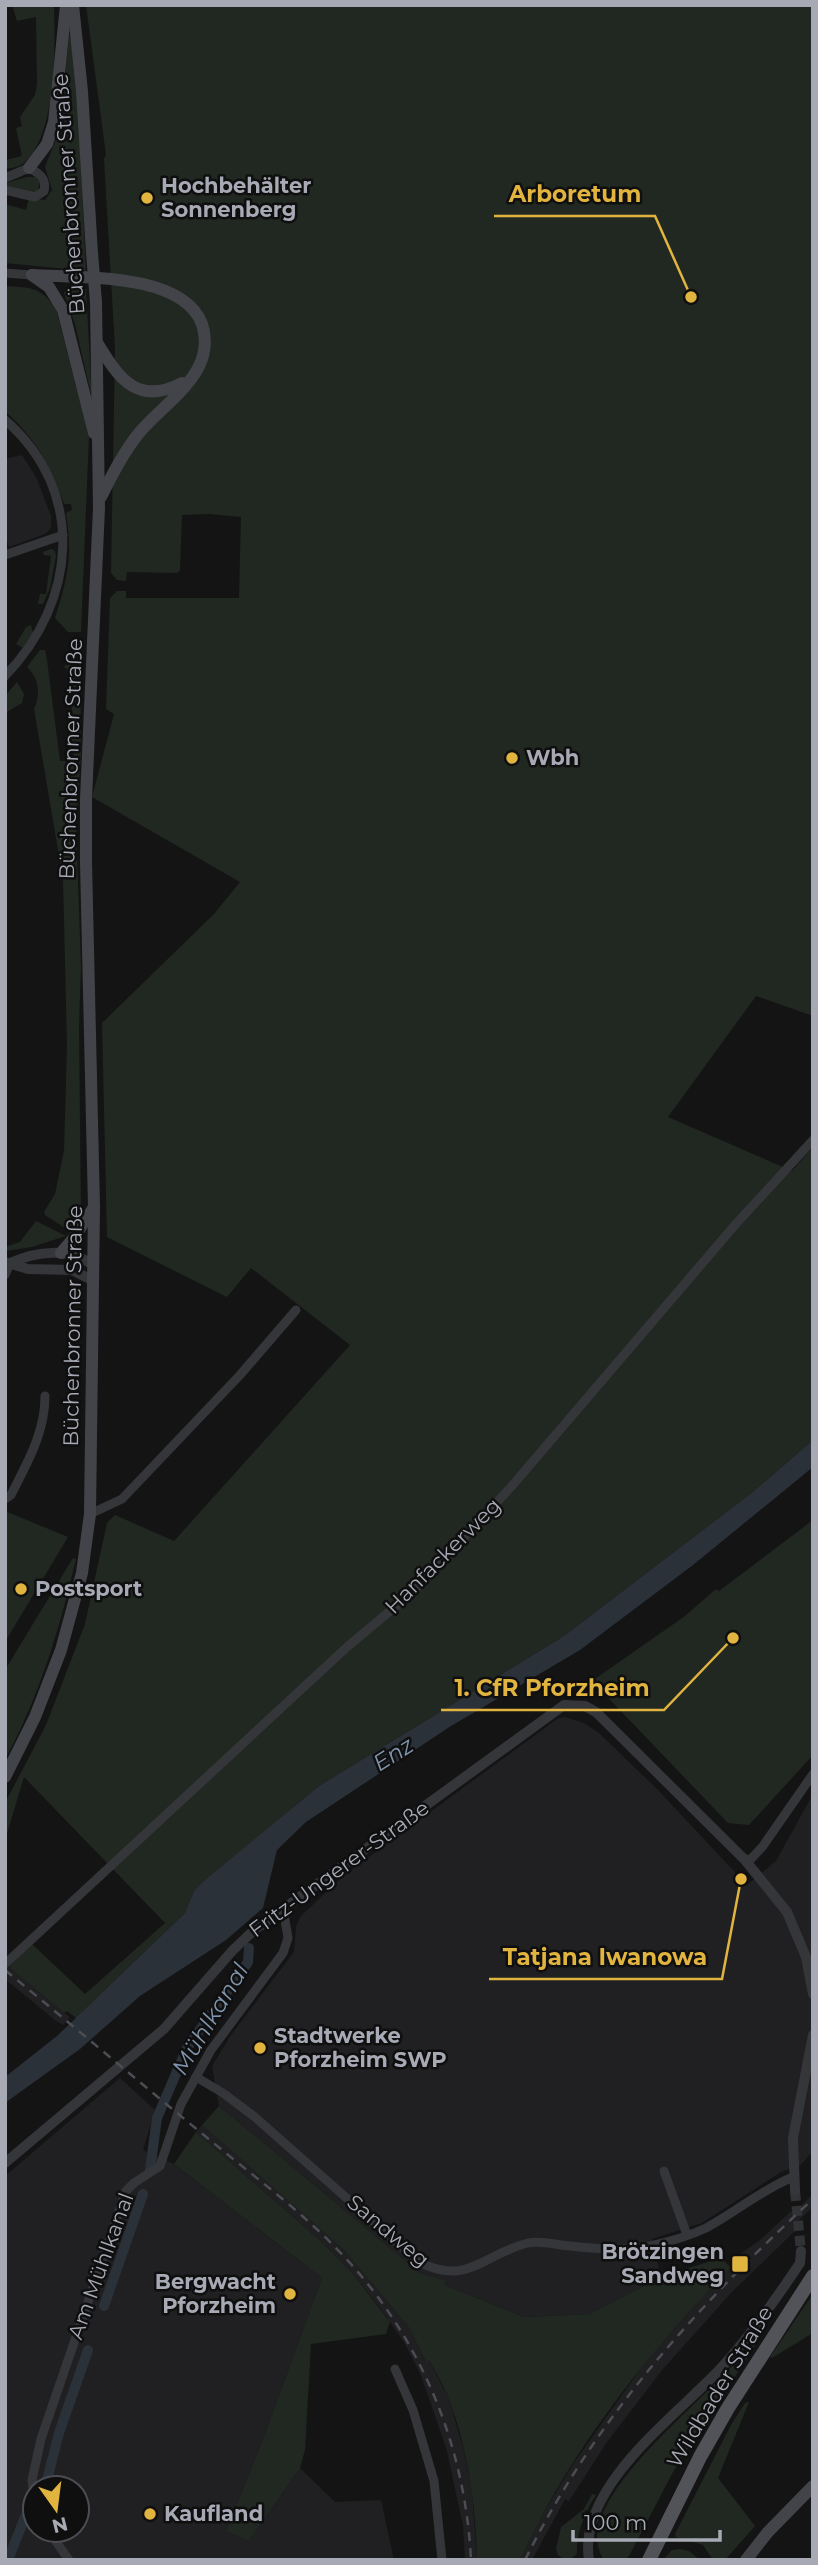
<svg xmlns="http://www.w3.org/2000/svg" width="818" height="2565" font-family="Montserrat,sans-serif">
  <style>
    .built { fill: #202022; fill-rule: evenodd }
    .green { fill: #202821 }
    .water { fill: #2b3138 }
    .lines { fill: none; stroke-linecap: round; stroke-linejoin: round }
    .canal { stroke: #2b3138; stroke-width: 10 }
    .tertiary-tunnel { stroke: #313235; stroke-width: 10; stroke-dasharray: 10 5; stroke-linecap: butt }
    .minor { stroke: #35363a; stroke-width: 9 }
    .tertiary { stroke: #35363a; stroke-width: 10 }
    .secondary { stroke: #43444a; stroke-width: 12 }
    .primary { stroke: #515359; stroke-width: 14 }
    .rail { stroke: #4c4d53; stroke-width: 2.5; stroke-dasharray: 9 7; stroke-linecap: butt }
    .secondary-bridge { stroke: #43444a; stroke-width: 12 }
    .poi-dot { fill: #e1b440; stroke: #0f0f10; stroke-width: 2.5 }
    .labels { text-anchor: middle; stroke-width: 5; stroke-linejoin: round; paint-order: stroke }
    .poi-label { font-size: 21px; font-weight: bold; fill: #a7aab4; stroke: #0f0f10; text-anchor: start }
    .street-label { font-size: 21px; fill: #a7aab4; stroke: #0f0f10 }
    .water-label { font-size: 23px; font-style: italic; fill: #8095ad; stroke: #0f0f10 }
    .leader { fill: none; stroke: #e1b440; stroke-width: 2.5 }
    .callout-dot { fill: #e1b440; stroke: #0f0f10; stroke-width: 2.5 }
    .callout-label { font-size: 23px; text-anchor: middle; font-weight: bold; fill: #e1b440; stroke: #0f0f10; stroke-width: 5; stroke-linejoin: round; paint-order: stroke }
  </style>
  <rect width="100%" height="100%" fill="#141415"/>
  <g class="built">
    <path d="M 22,455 L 36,477 L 51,516 L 51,528 L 45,534 L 9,547 L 5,535 L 5,459 Z"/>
    <path d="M 565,1717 L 584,1723 L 599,1733 L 657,1789 L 747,1885 L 776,1861 L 813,1794 L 813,2151 L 801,2165 L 781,2172 L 702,2223 L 652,2239 L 661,2277 L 589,2314 L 524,2317 L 445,2285 L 443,2280 L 420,2273 L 219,2106 L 212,2066 L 231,2035 L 294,1952 L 296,1927 L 300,1917 L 343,1876 L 557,1719 Z"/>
    <path d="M 9,1967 L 64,2013 L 70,2017 L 63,2025 L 56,2021 L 5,1979 L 5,1970 Z"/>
    <path d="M 120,2078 L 155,2110 L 143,2150 L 174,2164 L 322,2278 L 263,2439 L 226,2531 L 249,2541 L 300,2468 L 335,2502 L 381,2500 L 394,2560 L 5,2560 L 5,2176 ZM 35,2488 L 77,2488 L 77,2530 L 35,2530 Z"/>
    <path d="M 202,2125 L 343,2249 L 408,2326 L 425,2361 L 429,2360 L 449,2399 L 464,2451 L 472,2491 L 477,2560 L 465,2560 L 463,2526 L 447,2451 L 421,2375 L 405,2344 L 381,2309 L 353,2274 L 324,2244 L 196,2132 Z"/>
    <path d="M 813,2194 L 813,2207 L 796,2223 L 796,2230 L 731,2293 L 663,2369 L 607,2442 L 569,2501 L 565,2499 L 532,2560 L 520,2560 L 536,2525 L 573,2464 L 646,2361 L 740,2254 L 760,2240 L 791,2211 L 793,2213 Z"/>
  </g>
  <g class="green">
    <path d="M 12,5 L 54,5 C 55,47 57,132 25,162 C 20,167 12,168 5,169 L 5,160 L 22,156 L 16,128 L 22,126 L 20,117 L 35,95 L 37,84 L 36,17 L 17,21 Z"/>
    <path d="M 86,5 L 813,5 L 813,1016 L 756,996 L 668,1117 L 792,1171 L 813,1147 L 813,1440 L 754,1491 L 564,1636 L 319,1786 L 194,1891 L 185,1913 L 76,2018 L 67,2011 L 64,2013 L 9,1967 L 32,1944 L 85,1994 L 165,1923 L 24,1777 L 5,1840 L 5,1803 L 46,1725 L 85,1624 L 107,1523 L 115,1515 L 174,1541 L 350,1345 L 251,1268 L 227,1297 L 107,1237 L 102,1023 L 214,914 L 240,882 L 92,797 L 114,714 L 106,709 L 110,598 L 117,591 L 126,591 L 126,598 L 239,598 L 241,517 L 209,514 L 182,515 L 180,570 L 177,573 L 127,572 L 126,581 L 117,580 L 111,573 L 115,349 L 104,159 L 106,155 Z"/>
    <path d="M 69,34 L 73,47 L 77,85 L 86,271 L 5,263 L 5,204 L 26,210 L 29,198 L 45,200 L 52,190 L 45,167 L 60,129 Z"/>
    <path d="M 27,177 L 36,177 L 40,181 L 38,190 L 33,193 L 5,186 L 5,183 Z"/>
    <path d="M 5,286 C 32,288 40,286 56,309 L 89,436 L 81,632 L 68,632 L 55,618 C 68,577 73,556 66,513 L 72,510 L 71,504 L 64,504 C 50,465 37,440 5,411 Z"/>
    <path d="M 66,288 L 86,289 L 92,399 L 75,324 L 64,293 Z"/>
    <path d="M 51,549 L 55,551 L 56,556 L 50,588 L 43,604 L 38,604 L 40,594 L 46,594 L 51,556 L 44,555 L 43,552 Z"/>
    <path d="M 31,625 L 33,633 L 23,648 L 16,644 L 26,627 Z"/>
    <path d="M 40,650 L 45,650 L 47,660 L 60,761 L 74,760 L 70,723 L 73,718 L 67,669 L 63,666 L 80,663 L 81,755 L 76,825 L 81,967 L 79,1025 L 81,1217 L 71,1232 L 45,1215 L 44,1212 L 55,1194 L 64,1151 L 67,1046 L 63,879 L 34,709 C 41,694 39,678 27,667 Z"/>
    <path d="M 17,682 L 24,694 L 22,703 L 5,713 L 5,696 Z"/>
    <path d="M 36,1221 L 66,1236 L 32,1247 L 5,1251 L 5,1247 L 20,1242 Z"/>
    <path d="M 5,1511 L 68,1537 L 5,1642 Z"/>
    <path d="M 813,1520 L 813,1755 L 749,1825 L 728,1823 L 592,1681 L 685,1616 L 716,1589 L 719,1591 Z"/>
    <path d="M 73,1558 L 76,1559 C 60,1627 39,1698 5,1759 L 5,1670 Z"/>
    <path d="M 219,2106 L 420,2273 L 444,2280 L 445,2285 L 524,2317 L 589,2314 L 661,2277 L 720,2258 L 731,2267 C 648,2353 570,2450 520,2560 L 477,2560 C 476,2506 468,2450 449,2399 C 444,2386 436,2373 429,2360 L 426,2362 L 408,2326 L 343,2249 L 202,2125 Z"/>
    <path d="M 196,2132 L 324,2244 L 353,2274 L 390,2322 L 386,2334 L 311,2344 L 305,2450 L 300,2468 L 249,2541 L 226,2531 L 263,2439 L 322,2278 L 174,2164 Z"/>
    <path d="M 813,2294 L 813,2333 L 772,2358 L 770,2357 Z"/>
    <path d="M 762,2335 L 673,2472 L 629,2556 L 625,2560 L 604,2560 C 595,2547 596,2532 601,2518 C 616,2477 666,2432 697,2401 C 719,2380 740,2358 762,2335 Z"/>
    <path d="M 749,2402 L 718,2478 L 755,2526 L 725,2560 L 713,2560 L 703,2545 L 676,2537 L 675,2534 L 731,2425 L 745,2403 Z"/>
    <path d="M 592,2494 L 596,2495 C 585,2512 576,2533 577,2554 C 569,2561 566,2561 558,2555 L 556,2549 L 561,2527 L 584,2509 Z"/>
    <path d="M 680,2549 L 689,2551 L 700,2560 L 663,2560 L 672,2550 Z"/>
  </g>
  <path class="water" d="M 813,1440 L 813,1467 L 693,1565 L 580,1650 L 451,1726 L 306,1822 L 277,1850 L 263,1908 L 226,1940 L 140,1996 L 80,2049 L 5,2103 L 5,2077 L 57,2036 L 185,1913 L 194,1891 L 204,1881 L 319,1786 L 564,1636 L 754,1491 Z"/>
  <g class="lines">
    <g class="canal">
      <path d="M 150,2170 L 157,2118 L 187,2048 L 248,1962 L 249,1948"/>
      <path d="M 104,2306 L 143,2194"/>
      <path d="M 45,2488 L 59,2433 L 88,2350"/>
      <path d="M 8,2560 L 25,2517"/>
    </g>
    <path class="tertiary-tunnel" d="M 795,2191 L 801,2251"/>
    <g class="minor">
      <path d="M 5,178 L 29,168 C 39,173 47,178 44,191 L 35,197 L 5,190"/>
      <path d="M 5,273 L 32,275"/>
      <path d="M 5,420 C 87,491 77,602 5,676"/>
      <path d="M 5,555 L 63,535"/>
      <path d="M 5,1275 L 10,1263"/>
      <path d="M 5,1499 L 11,1495 C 27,1463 45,1433 45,1396"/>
      <path d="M 90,1514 L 122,1499 L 240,1375 L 296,1310"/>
      <path d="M 745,1860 L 751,1859 L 763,1846 L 813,1774"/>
      <path d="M 5,1964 L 347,1647 L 414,1591 L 511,1487 L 735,1225 L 813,1140"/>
      <path d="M 196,2077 L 223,2093 L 256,2118 L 419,2262 C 468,2287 483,2254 528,2243 C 541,2240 557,2245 570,2246 C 597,2249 623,2251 650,2246 C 668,2242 689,2236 706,2228 C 736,2212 761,2190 793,2177"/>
      <path d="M 664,2171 L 687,2235"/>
      <path d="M 395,2369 L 413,2410 L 434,2481 L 442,2560"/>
      <path d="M 35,2503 L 32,2480 L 41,2439 L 126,2191 L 134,2183 L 160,2166 L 181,2104 L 211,2050 L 283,1953 L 288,1938 L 283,1908"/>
      <path d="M 48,2530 L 69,2560"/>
    </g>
    <g class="tertiary">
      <path d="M 5,1262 L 28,1269 L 72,1270 L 94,1281"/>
      <path d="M 10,1263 C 37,1251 69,1247 94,1266"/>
      <path d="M 5,2163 L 164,2029 L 233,1950 L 253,1931 L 564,1705 L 585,1706 L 596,1712 L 745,1860 L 787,1912 L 806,1957 L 813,1994"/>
      <path d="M 795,2191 L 793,2138 L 813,2035"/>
      <path d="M 589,2560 C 577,2486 678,2415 722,2367 C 751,2335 776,2299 800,2263 L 801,2251"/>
    </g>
    <g class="secondary">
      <path d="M 73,5 L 82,91 L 92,253"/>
      <path d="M 29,168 L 47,144 L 54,122 L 66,5"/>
      <path d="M 32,275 C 80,278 182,272 202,324 C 207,340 205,356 197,370 C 183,394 157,412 139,433 C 123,453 112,475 101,497"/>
      <path d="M 32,275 L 49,287 L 63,310 L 94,433"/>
      <path d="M 98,344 C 119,379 138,406 182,383"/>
      <path d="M 61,1253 L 73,1239 L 94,1207"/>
      <path d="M 5,1777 L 35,1717 L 61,1650 L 82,1573 L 90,1514 L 94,1207 L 86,862 L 86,799 L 99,508 L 96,302"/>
      <path d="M 746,2560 L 768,2532 L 813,2486"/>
    </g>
    <path class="primary" d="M 649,2560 L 700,2457 L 728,2408 L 813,2276"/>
    <g class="rail">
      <path d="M 5,1970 C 72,2025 138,2081 205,2136 C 248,2172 295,2206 334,2246 C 418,2331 465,2441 471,2560"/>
      <path d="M 525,2560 C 596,2417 697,2306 813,2199"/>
    </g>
    <path class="secondary-bridge" d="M 92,253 L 96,302"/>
  </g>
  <g class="poi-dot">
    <circle cx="147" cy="198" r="7"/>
    <circle cx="512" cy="758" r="7"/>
    <circle cx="21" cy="1589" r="7"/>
    <circle cx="260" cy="2048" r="7"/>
    <rect x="731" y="2255" width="18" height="18" rx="3.5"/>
    <circle cx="290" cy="2294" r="7"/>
    <circle cx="150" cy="2514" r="7"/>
  </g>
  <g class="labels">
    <g class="poi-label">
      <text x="161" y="193">Hochbehälter<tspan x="161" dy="24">Sonnenberg</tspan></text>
      <text x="526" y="765">Wbh</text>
      <text x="35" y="1596">Postsport</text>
      <text x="274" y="2043">Stadtwerke<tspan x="274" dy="24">Pforzheim SWP</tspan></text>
      <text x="724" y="2259" text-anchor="end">Brötzingen<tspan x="724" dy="24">Sandweg</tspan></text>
      <text x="276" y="2289" text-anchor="end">Bergwacht<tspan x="276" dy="24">Pforzheim</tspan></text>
      <text x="164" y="2521">Kaufland</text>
    </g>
    <g class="street-label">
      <text transform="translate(69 194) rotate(-94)" y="7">Büchenbronner Straße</text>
      <text transform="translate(71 759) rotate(-88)" y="7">Büchenbronner Straße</text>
      <text transform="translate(73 1326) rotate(-89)" y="7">Büchenbronner Straße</text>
      <text transform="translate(443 1556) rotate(-45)" y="7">Hanfackerweg</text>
      <text transform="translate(339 1869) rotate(-36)" y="7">Fritz-Ungerer-Straße</text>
      <text transform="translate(388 2231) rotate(40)" y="7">Sandweg</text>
      <text transform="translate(101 2266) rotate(-70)" y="7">Am Mühlkanal</text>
      <text transform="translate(720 2387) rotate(-59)" y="7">Wildbader Straße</text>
    </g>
    <g class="water-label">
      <text transform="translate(393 1754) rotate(-32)" y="8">Enz</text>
      <text transform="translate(210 2019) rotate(-59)" y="8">Mühlkanal</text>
    </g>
  </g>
  <path class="leader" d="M691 297L655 216H494M733 1638L664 1710H441M741 1879L722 1979H489"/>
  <g class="callout-dot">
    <circle cx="691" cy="297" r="7"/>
    <circle cx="733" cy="1638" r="7"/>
    <circle cx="741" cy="1879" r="7"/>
  </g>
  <g class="callout-label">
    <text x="575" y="202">Arboretum</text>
    <text x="552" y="1696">1. CfR Pforzheim</text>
    <text x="605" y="1965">Tatjana Iwanowa</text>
  </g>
  <rect width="818" height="2565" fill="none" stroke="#a7aab4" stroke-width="14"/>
  <g transform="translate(56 2509) rotate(166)"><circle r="33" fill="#0f0f10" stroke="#4c4d52" stroke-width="2"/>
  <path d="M0-5L12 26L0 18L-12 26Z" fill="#e1b440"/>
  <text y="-10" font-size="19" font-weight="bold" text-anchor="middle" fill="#a7aab4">N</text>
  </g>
  <path d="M573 2530v10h147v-10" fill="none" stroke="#a7aab4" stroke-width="3.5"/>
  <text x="584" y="2530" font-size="21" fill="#a7aab4" stroke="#0f0f10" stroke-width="5" paint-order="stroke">100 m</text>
</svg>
